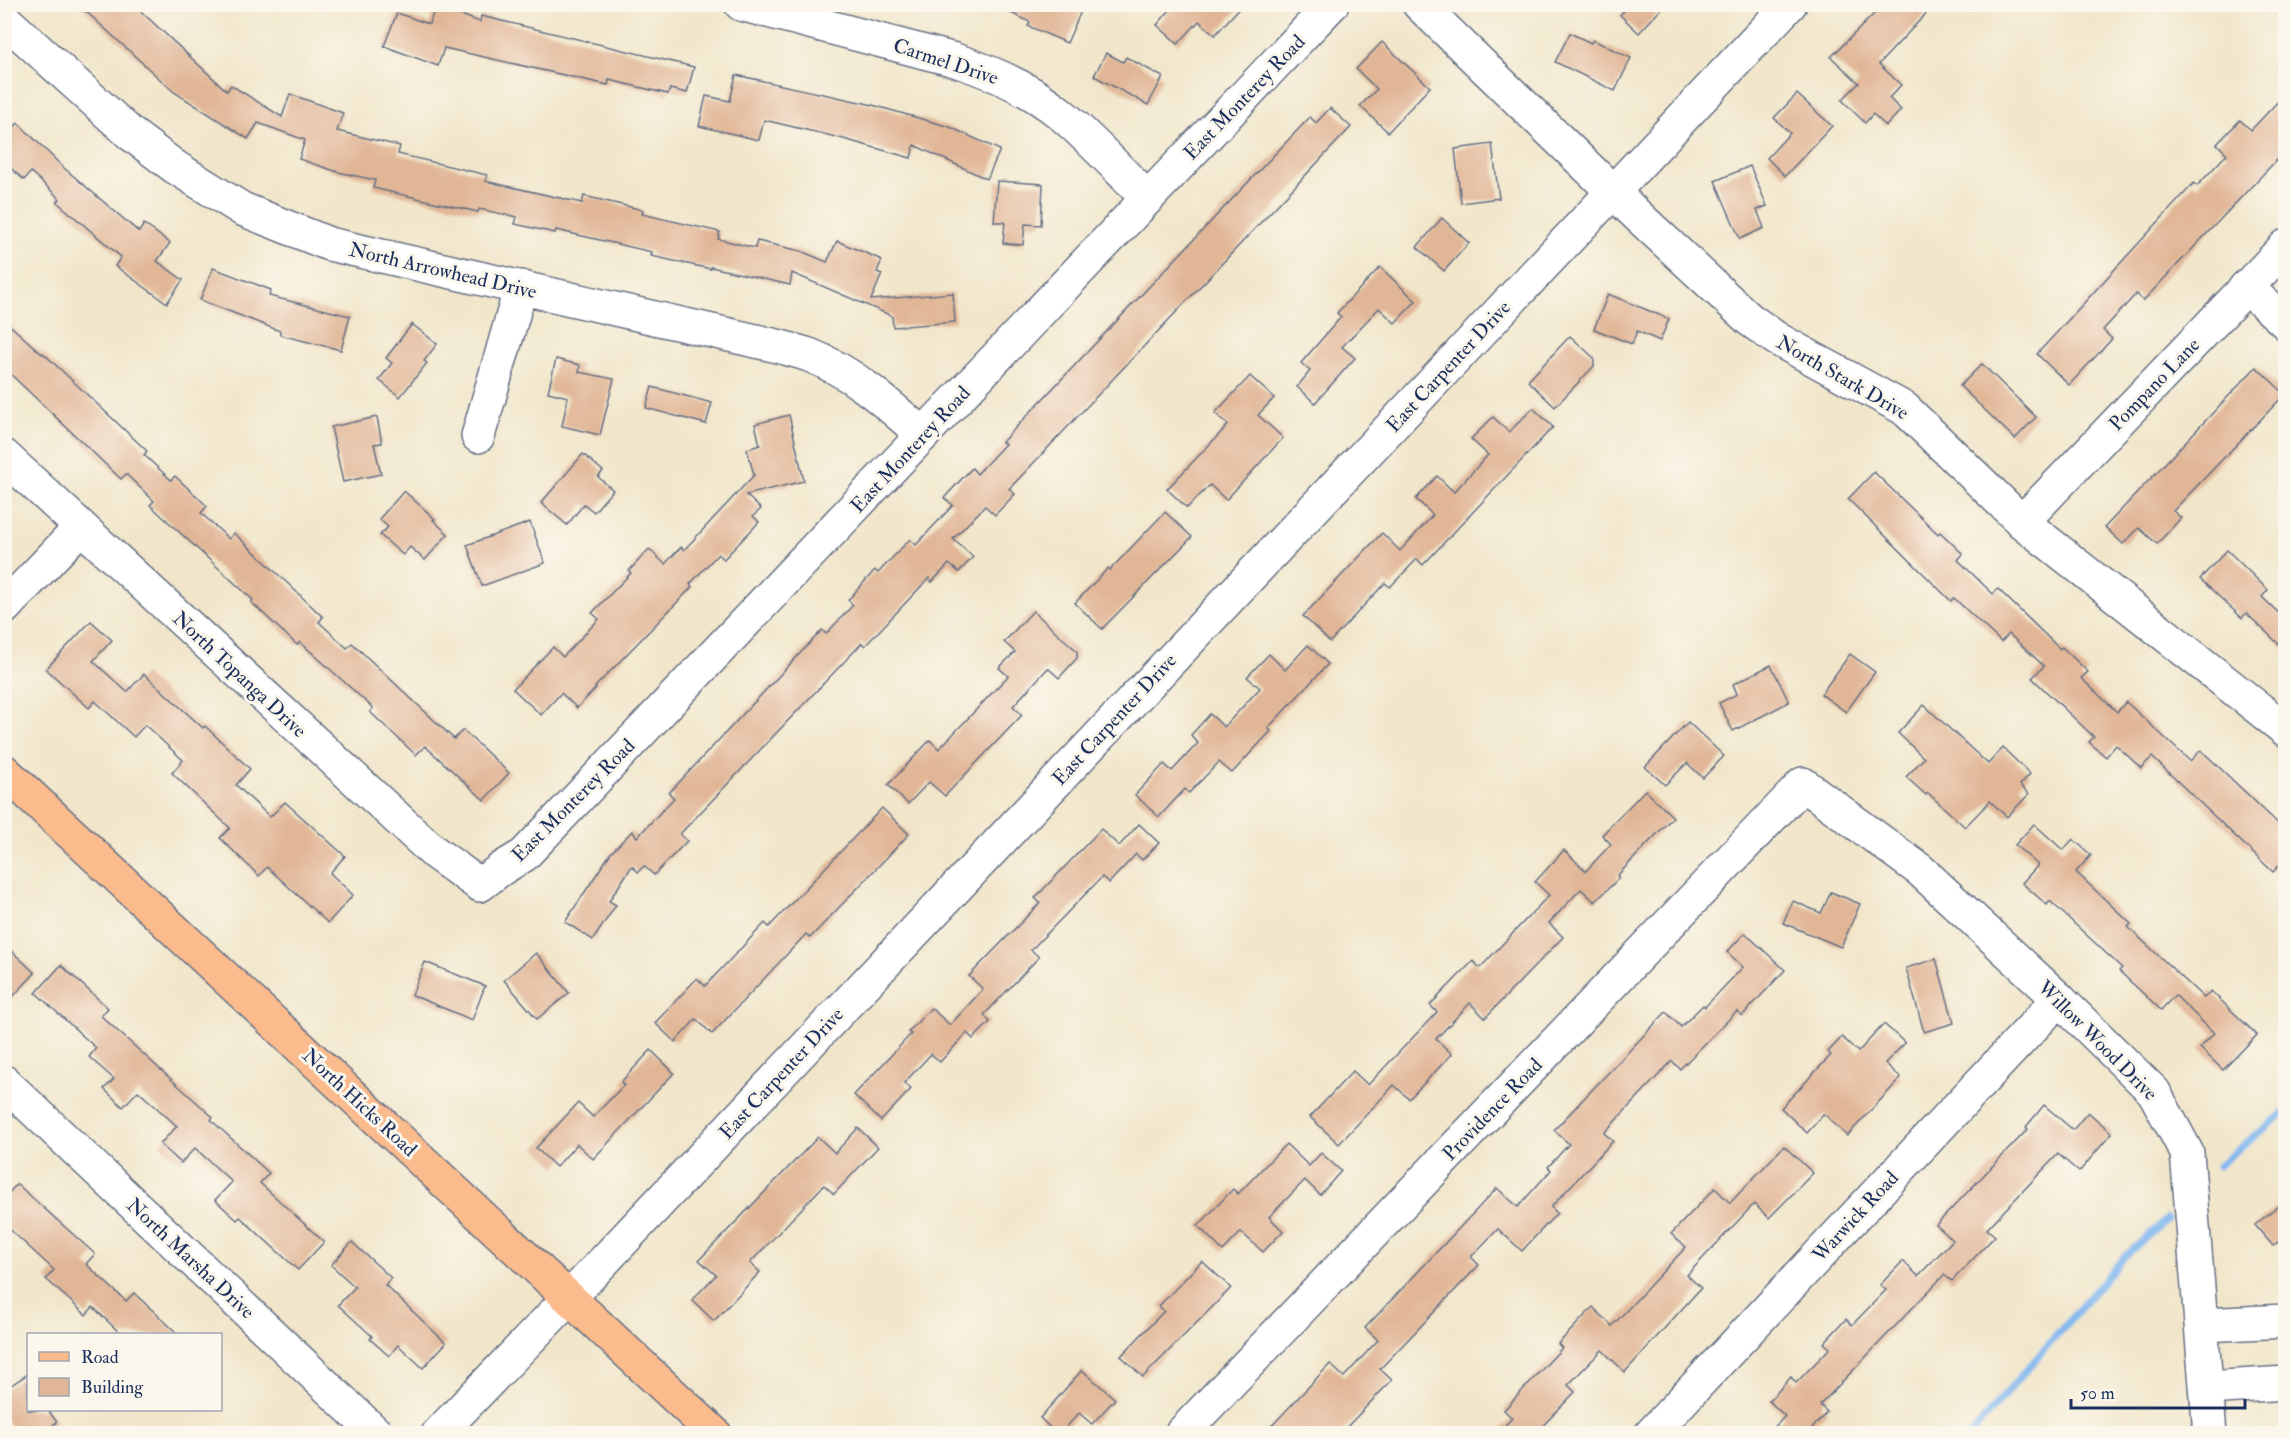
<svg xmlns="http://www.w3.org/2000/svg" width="2290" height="1438" font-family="'IM FELL Double Pica',serif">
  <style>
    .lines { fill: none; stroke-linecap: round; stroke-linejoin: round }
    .stream { stroke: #81b7f0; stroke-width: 7 }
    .building { fill: #e1b696 }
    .minor-casing { stroke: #666f84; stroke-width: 36 }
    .major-casing { stroke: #666f84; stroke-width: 36 }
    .minor { stroke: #fff; stroke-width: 33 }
    .major { stroke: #fbbb8d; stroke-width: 33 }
    .labels { text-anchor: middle; stroke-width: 6; stroke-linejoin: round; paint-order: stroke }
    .street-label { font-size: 20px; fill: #1b2f5e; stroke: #fbf7ec }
  </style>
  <rect width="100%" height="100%" fill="#fbf7ec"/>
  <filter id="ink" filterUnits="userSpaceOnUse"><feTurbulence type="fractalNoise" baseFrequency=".0167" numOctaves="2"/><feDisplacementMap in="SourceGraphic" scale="12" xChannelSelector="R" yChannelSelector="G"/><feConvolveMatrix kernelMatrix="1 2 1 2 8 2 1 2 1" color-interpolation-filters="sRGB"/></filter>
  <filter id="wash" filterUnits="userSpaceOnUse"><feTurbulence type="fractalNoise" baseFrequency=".008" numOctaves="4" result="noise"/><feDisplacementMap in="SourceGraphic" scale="24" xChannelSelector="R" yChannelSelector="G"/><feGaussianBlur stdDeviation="1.35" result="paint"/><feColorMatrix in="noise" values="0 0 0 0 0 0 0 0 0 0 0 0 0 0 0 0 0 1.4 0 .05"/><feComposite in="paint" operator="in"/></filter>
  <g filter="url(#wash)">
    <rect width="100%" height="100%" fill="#f1e6ca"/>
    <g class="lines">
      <g class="stream">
        <path d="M 2218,1166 L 2286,1111"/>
        <path d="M 1971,1434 L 2124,1257 L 2167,1219"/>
      </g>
    </g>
    <g id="blocks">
      <g class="building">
        <path d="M 78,4 L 133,4 L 227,91 L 231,85 L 282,117 L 290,94 L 343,113 L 337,131 L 400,146 L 398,154 L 487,175 L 485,181 L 582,203 L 584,196 L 643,210 L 642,214 L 720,232 L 718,239 L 755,248 L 757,241 L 801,251 L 827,262 L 837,241 L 882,260 L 877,272 L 882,274 L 871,300 L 953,293 L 955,322 L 893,327 L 892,316 L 792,273 L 790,285 L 711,267 L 711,269 L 651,256 L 652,252 L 556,230 L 555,233 L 515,224 L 517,217 L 479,209 L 478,212 L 373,188 L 375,180 L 338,172 L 299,159 L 305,140 L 258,123 L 248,139 L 174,92 Z"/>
        <path d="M 992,4 L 1071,4 L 1082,9 L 1067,43 L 1028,26 L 1030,22 Z"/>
        <path d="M 1175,4 L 1243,4 L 1215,35 L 1199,21 L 1178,44 L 1157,25 Z"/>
        <path d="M 1630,4 L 1666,4 L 1639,33 L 1620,15 Z"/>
        <path d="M 1884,4 L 1935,4 L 1879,64 L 1901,85 L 1889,98 L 1901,110 L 1886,126 L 1873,114 L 1865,123 L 1842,100 L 1859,83 L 1831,57 Z"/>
        <path d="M 436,6 L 480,22 L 481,16 L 694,67 L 687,93 L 670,89 L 668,94 L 609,80 L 608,85 L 444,48 L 438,66 L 384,46 L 397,13 L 429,24 Z"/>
        <path d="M 1570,33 L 1591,43 L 1593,40 L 1631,58 L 1615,91 L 1555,62 Z"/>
        <path d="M 1382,42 L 1430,87 L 1388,132 L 1360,106 L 1377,89 L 1356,69 Z"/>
        <path d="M 1106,53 L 1123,62 L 1126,57 L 1163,77 L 1148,105 L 1094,76 Z"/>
        <path d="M 736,75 L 869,104 L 950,127 L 1000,150 L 987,179 L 914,145 L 911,158 L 840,138 L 764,120 L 759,140 L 699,126 L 706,96 L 730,101 Z"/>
        <path d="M 2286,93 L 2286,150 L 2143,301 L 2136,294 L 2103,330 L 2112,339 L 2069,385 L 2037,354 L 2194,183 L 2197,186 L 2227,154 L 2217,144 L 2240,120 L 2251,130 Z"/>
        <path d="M 1797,94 L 1832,126 L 1785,176 L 1767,158 L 1790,133 L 1774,118 Z"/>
        <path d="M 1330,108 L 1351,127 L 1009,489 L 1015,494 L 995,515 L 985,506 L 953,539 L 973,557 L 959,572 L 949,564 L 932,582 L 929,578 L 865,646 L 862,643 L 680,834 L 687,841 L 654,875 L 644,866 L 638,872 L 632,866 L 609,901 L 616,905 L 593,940 L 565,922 L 610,854 L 632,831 L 637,837 L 674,798 L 669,793 L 822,630 L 826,634 L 853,605 L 848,600 L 875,570 L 878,573 L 910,539 L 916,545 L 953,505 L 944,498 L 972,468 L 977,474 L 1005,444 L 1002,442 L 1310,117 L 1316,123 Z"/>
        <path d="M 18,123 L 64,168 L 139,232 L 144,224 L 170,243 L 157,261 L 183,280 L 167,303 L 115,266 L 121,257 L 57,202 L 60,199 L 31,172 L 24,180 L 4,162 L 4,138 Z"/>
        <path d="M 1492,144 L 1499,198 L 1461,203 L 1455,149 Z"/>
        <path d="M 1750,166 L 1767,206 L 1757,210 L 1764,228 L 1740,239 L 1715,181 Z"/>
        <path d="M 997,181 L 1043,184 L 1041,225 L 1025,224 L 1023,245 L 1003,243 L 1005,222 L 994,222 Z"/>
        <path d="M 1442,218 L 1469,243 L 1444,271 L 1417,247 Z"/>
        <path d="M 1380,267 L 1416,301 L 1395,323 L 1379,308 L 1342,347 L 1355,358 L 1315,403 L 1297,387 L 1310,371 L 1301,363 L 1341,317 L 1337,313 Z"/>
        <path d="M 213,268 L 271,290 L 269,296 L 350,316 L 341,350 L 280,335 L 280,331 L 200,300 Z"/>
        <path d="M 1608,294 L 1669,319 L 1660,341 L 1637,331 L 1632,344 L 1594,329 Z"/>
        <path d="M 4,320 L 42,354 L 43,353 L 147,451 L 144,455 L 171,480 L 175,476 L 207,506 L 201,513 L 229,539 L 234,533 L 265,562 L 323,617 L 319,622 L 347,648 L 352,643 L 454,739 L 463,730 L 509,773 L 484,800 L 425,746 L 416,755 L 370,712 L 373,708 L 300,642 L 297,645 L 251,602 L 253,600 L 150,505 L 154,501 L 126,474 L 121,479 L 4,368 Z"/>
        <path d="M 412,324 L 437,344 L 424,361 L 427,363 L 400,397 L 379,380 L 392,363 L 386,358 Z"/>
        <path d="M 1570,336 L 1594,358 L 1594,366 L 1555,407 L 1528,381 Z"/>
        <path d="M 556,359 L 580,365 L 579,372 L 614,379 L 600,435 L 562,426 L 568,397 L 548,392 Z"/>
        <path d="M 1982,364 L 2036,417 L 2015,439 L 1960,386 Z"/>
        <path d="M 2256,367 L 2285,394 L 2173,511 L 2181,518 L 2157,544 L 2139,528 L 2123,544 L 2105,527 Z"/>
        <path d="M 1250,376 L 1274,398 L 1258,415 L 1283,438 L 1226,500 L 1210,485 L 1187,508 L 1167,489 L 1228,425 L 1215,413 Z"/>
        <path d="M 652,387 L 712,403 L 706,424 L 646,408 Z"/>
        <path d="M 1533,408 L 1553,427 L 1423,565 L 1417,559 L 1390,587 L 1385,583 L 1330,642 L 1303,616 L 1382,533 L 1400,551 L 1433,515 L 1416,499 L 1437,476 L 1454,492 L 1488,455 L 1471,439 L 1493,417 L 1509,432 Z"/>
        <path d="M 789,415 L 804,481 L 746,495 L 761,509 L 753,516 L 759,522 L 724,559 L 718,554 L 690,584 L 692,587 L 595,687 L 596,688 L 577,708 L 561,693 L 541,715 L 513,689 L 553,647 L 563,657 L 599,619 L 592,613 L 631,573 L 629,571 L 649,549 L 665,564 L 681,547 L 684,550 L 754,475 L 747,449 L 760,445 L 755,424 Z"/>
        <path d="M 377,417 L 382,443 L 374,444 L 381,474 L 343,482 L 331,427 Z"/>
        <path d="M 583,454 L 603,471 L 598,477 L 613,490 L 594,512 L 584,504 L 567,525 L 541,503 Z"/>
        <path d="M 1874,472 L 1938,534 L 1940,532 L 1963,554 L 1958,560 L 1993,594 L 1998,589 L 2060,649 L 2062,647 L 2088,672 L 2081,678 L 2117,712 L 2126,702 L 2190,761 L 2201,750 L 2286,831 L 2286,858 L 2273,872 L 2152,757 L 2141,768 L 2116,745 L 2106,757 L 2089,742 L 2094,737 L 2032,678 L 2044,666 L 2009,634 L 2001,642 L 1954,598 L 1951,601 L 1848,499 Z"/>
        <path d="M 404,491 L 435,519 L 433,520 L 448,534 L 425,560 L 410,547 L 403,555 L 380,535 L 388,527 L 379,519 Z"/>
        <path d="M 1165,512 L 1192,537 L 1102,629 L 1075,603 L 1108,568 L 1110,570 Z"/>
        <path d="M 530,522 L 545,563 L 482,586 L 467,545 Z"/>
        <path d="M 2227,550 L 2268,590 L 2262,597 L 2286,620 L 2286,651 L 2246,613 L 2242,618 L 2200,579 Z"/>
        <path d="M 1033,611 L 1077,651 L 1077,658 L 1059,678 L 1048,668 L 1013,706 L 1022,715 L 945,796 L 929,782 L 908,804 L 888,785 L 930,740 L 939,749 L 1008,676 L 999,668 L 1015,652 L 1004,642 Z"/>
        <path d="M 91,621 L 112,640 L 93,661 L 127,692 L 144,674 L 203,728 L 205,726 L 250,769 L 236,785 L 270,817 L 285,802 L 345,856 L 330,873 L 353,895 L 328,923 L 267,867 L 259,876 L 220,838 L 230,828 L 172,773 L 183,760 L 145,725 L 134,737 L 95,701 L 89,708 L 46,669 Z"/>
        <path d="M 1308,645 L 1328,664 L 1268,728 L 1271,731 L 1232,773 L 1219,762 L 1189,793 L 1185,789 L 1159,817 L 1135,795 L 1164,764 L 1172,771 L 1198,743 L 1191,735 L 1210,714 L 1224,727 L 1260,688 L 1247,677 L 1269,654 L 1285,670 Z"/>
        <path d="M 1850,654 L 1875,672 L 1846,712 L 1821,694 Z"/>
        <path d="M 1771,665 L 1789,702 L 1733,731 L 1719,703 L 1737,694 L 1733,684 Z"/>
        <path d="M 1924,705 L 1988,764 L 2003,748 L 2030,774 L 2020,785 L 2029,794 L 2007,817 L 1990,801 L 1965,827 L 1928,793 L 1926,795 L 1906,777 L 1924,758 L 1898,733 Z"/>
        <path d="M 1688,722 L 1724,756 L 1703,778 L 1687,763 L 1665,785 L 1645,767 Z"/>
        <path d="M 1645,790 L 1673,817 L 1617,876 L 1619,878 L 1595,902 L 1581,889 L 1549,923 L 1563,937 L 1485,1018 L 1470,1003 L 1436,1039 L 1452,1054 L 1409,1099 L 1394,1085 L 1339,1144 L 1310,1117 L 1353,1071 L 1368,1085 L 1437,1012 L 1430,1005 L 1473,961 L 1480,968 L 1549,895 L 1535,882 L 1564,850 L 1586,871 L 1611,844 L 1602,835 Z"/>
        <path d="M 882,808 L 909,834 L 810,938 L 806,934 L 712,1034 L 696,1019 L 675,1042 L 655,1023 L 697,978 L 705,986 L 765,923 L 769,927 Z"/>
        <path d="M 1139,824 L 1159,843 L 1142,860 L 1136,854 L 1109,883 L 1102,877 L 1031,950 L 1039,957 L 984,1015 L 990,1022 L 973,1039 L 967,1033 L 940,1062 L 931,1054 L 904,1083 L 911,1089 L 881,1121 L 854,1095 L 911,1034 L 908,1032 L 931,1008 L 950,1025 L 983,989 L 969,976 L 1040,903 L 1035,898 L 1101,829 L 1119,846 Z"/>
        <path d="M 2034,824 L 2063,850 L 2073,839 L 2091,855 L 2076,872 L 2131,924 L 2128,927 L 2204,998 L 2211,991 L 2257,1035 L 2223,1070 L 2200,1048 L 2214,1033 L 2175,995 L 2161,1010 L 2119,971 L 2122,968 L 2050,901 L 2047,905 L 2022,883 L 2038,865 L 2015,845 Z"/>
        <path d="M 1831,892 L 1860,904 L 1841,947 L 1783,923 L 1793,901 L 1821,913 Z"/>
        <path d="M 1745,933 L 1785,970 L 1742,1016 L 1737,1011 L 1680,1069 L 1672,1061 L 1604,1133 L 1613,1141 L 1551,1207 L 1557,1213 L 1522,1251 L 1498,1229 L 1471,1257 L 1479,1265 L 1380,1369 L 1392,1380 L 1340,1434 L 1264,1434 L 1330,1364 L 1344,1377 L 1378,1340 L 1365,1328 L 1497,1188 L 1518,1207 L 1551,1170 L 1548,1167 L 1569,1144 L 1554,1130 L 1666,1012 L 1681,1027 L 1703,1005 L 1705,1007 L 1743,967 L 1727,952 Z"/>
        <path d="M 4,944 L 35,973 L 4,1006 Z"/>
        <path d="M 536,953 L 569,993 L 537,1019 L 504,980 Z"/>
        <path d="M 1936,959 L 1954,1023 L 1924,1032 L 1906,968 Z"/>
        <path d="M 425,962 L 485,986 L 472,1020 L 412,995 Z"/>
        <path d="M 61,965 L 108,1008 L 101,1016 L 213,1117 L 211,1120 L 269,1173 L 260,1183 L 324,1242 L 298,1270 L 240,1217 L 237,1220 L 215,1200 L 232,1182 L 195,1148 L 181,1163 L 160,1144 L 177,1126 L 138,1091 L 123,1107 L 104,1089 L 114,1079 L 89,1057 L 96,1048 L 36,993 Z"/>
        <path d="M 1884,1024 L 1905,1043 L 1885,1063 L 1901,1078 L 1847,1136 L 1824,1114 L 1807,1133 L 1781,1108 L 1831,1055 L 1828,1052 L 1842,1037 L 1858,1052 Z"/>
        <path d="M 651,1050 L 674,1073 L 593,1159 L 577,1144 L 556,1167 L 536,1148 L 578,1103 L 593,1117 L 624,1085 L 621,1082 Z"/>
        <path d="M 2044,1105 L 2073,1130 L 2088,1112 L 2112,1133 L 2079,1172 L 2058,1154 L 1987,1229 L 1995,1236 L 1952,1281 L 1944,1275 L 1820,1405 L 1827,1412 L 1807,1434 L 1768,1434 L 1785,1416 L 1769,1401 L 1791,1377 L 1796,1383 L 1830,1348 L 1824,1343 L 1846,1319 L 1852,1325 L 1886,1290 L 1880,1285 L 1903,1261 L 1918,1276 L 1953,1240 L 1936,1225 L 2028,1129 L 2026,1127 Z"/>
        <path d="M 858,1128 L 878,1147 L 834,1194 L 824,1185 L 750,1263 L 760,1272 L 714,1321 L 692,1300 L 716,1275 L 699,1260 L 818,1137 L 835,1153 Z"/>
        <path d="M 1286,1144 L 1309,1166 L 1321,1153 L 1341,1171 L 1320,1195 L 1305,1180 L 1269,1217 L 1283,1231 L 1263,1252 L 1241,1232 L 1223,1251 L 1198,1226 L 1233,1189 L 1238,1194 Z"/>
        <path d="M 1784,1146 L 1813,1173 L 1769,1218 L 1754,1204 L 1687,1275 L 1701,1288 L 1625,1372 L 1602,1350 L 1568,1385 L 1575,1392 L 1535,1434 L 1497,1434 L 1512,1418 L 1504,1410 L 1562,1348 L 1558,1344 L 1593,1307 L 1612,1326 L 1686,1247 L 1671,1234 L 1715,1188 L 1730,1203 Z"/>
        <path d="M 17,1184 L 95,1254 L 86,1264 L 126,1301 L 134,1293 L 179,1335 L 122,1335 L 93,1307 L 86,1315 L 46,1279 L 54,1270 L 4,1224 L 4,1198 Z"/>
        <path d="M 2286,1199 L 2286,1235 L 2273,1246 L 2255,1225 Z"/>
        <path d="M 352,1242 L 391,1278 L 385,1285 L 446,1343 L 423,1368 L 398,1345 L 389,1356 L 370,1339 L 372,1336 L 338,1305 L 355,1287 L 331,1265 Z"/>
        <path d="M 1202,1261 L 1231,1288 L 1143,1377 L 1121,1356 L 1164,1311 L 1159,1306 Z"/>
        <path d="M 1082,1370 L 1115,1399 L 1092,1424 L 1079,1413 L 1060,1434 L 1057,1434 L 1040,1418 Z"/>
        <path d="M 28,1374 L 28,1410 L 48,1410 L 57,1422 L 40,1434 L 15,1434 L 4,1417 L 4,1390 Z"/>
      </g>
    </g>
  </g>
  <g filter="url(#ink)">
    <use href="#blocks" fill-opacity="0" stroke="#666f84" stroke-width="1.5"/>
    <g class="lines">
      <defs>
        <g id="minor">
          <path d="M 741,4 L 955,60 C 992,72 1031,89 1061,114 C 1092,140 1119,170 1147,198"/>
          <path d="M 1419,4 L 1637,215 L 1749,319 L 1777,339 L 1905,409 L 2022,522 L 2286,730"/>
          <path d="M 4,19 L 131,134 L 175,167 L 242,209 L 329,244 L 773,345 C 785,348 797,351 809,355 C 853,372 889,405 923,435"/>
          <path d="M 2246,287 L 2286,323"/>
          <path d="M 478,436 L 521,287"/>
          <path d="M 4,456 L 435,853 L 480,885 L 501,869 L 524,855 L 1332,4"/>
          <path d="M 2022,522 L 2286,246"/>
          <path d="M 4,608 L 80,528"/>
          <path d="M 4,1082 L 377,1434"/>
          <path d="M 2202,1325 L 2286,1321"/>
          <path d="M 2207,1388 L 2286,1383"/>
          <path d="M 438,1434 L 569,1298 L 1790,4"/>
          <path d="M 1181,1434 L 1803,784 L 1920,870 L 2059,999 L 2154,1092 L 2187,1153 L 2210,1434"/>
          <path d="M 1651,1434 L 2059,999"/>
        </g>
        <path id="major" d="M 4,771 L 715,1434"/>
      </defs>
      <use href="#minor" class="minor-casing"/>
      <use href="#major" class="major-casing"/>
      <use href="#minor" class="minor"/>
      <use href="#major" class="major"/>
    </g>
  </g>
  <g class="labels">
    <g class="street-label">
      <text transform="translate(946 61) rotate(18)" y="7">Carmel Drive</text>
      <text transform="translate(1244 97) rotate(-46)" y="7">East Monterey Road</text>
      <text transform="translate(443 270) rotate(13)" y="7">North Arrowhead Drive</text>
      <text transform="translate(1448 366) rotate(-47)" y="7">East Carpenter Drive</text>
      <text transform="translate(1843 377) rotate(30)" y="7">North Stark Drive</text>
      <text transform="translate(2154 384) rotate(-46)" y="7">Pompano Lane</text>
      <text transform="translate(910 449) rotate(-47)" y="7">East Monterey Road</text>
      <text transform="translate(240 674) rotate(43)" y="7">North Topanga Drive</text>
      <text transform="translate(1114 719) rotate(-47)" y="7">East Carpenter Drive</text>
      <text transform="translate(573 800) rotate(-45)" y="7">East Monterey Road</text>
      <text transform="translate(2098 1040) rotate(45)" y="7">Willow Wood Drive</text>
      <text transform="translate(781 1073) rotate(-47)" y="7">East Carpenter Drive</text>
      <text transform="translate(360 1102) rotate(43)" y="7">North Hicks Road</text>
      <text transform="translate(1492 1109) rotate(-46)" y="7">Providence Road</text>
      <text transform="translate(1855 1216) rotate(-47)" y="7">Warwick Road</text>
      <text transform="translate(191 1258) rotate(43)" y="7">North Marsha Drive</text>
    </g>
  </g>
  <rect width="2290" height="1438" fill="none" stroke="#fbf7ec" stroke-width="24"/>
  <rect x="27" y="1333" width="195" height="78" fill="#fbf7ec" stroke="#a1a7b3" stroke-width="1.5"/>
  <rect x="39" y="1352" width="30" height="9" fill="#fbbb8d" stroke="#a1a7b3" stroke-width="1.5"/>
  <text x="81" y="1363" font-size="18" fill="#1b2f5e">Road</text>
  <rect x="39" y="1378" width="30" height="18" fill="#e1b696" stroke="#a1a7b3" stroke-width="1.5"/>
  <text x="81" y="1393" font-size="18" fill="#1b2f5e">Building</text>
  <path d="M2071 1399v9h174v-9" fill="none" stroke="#1b2f5e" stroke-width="3"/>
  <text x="2080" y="1399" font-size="18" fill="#1b2f5e" stroke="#fbf7ec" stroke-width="4.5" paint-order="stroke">50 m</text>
</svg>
